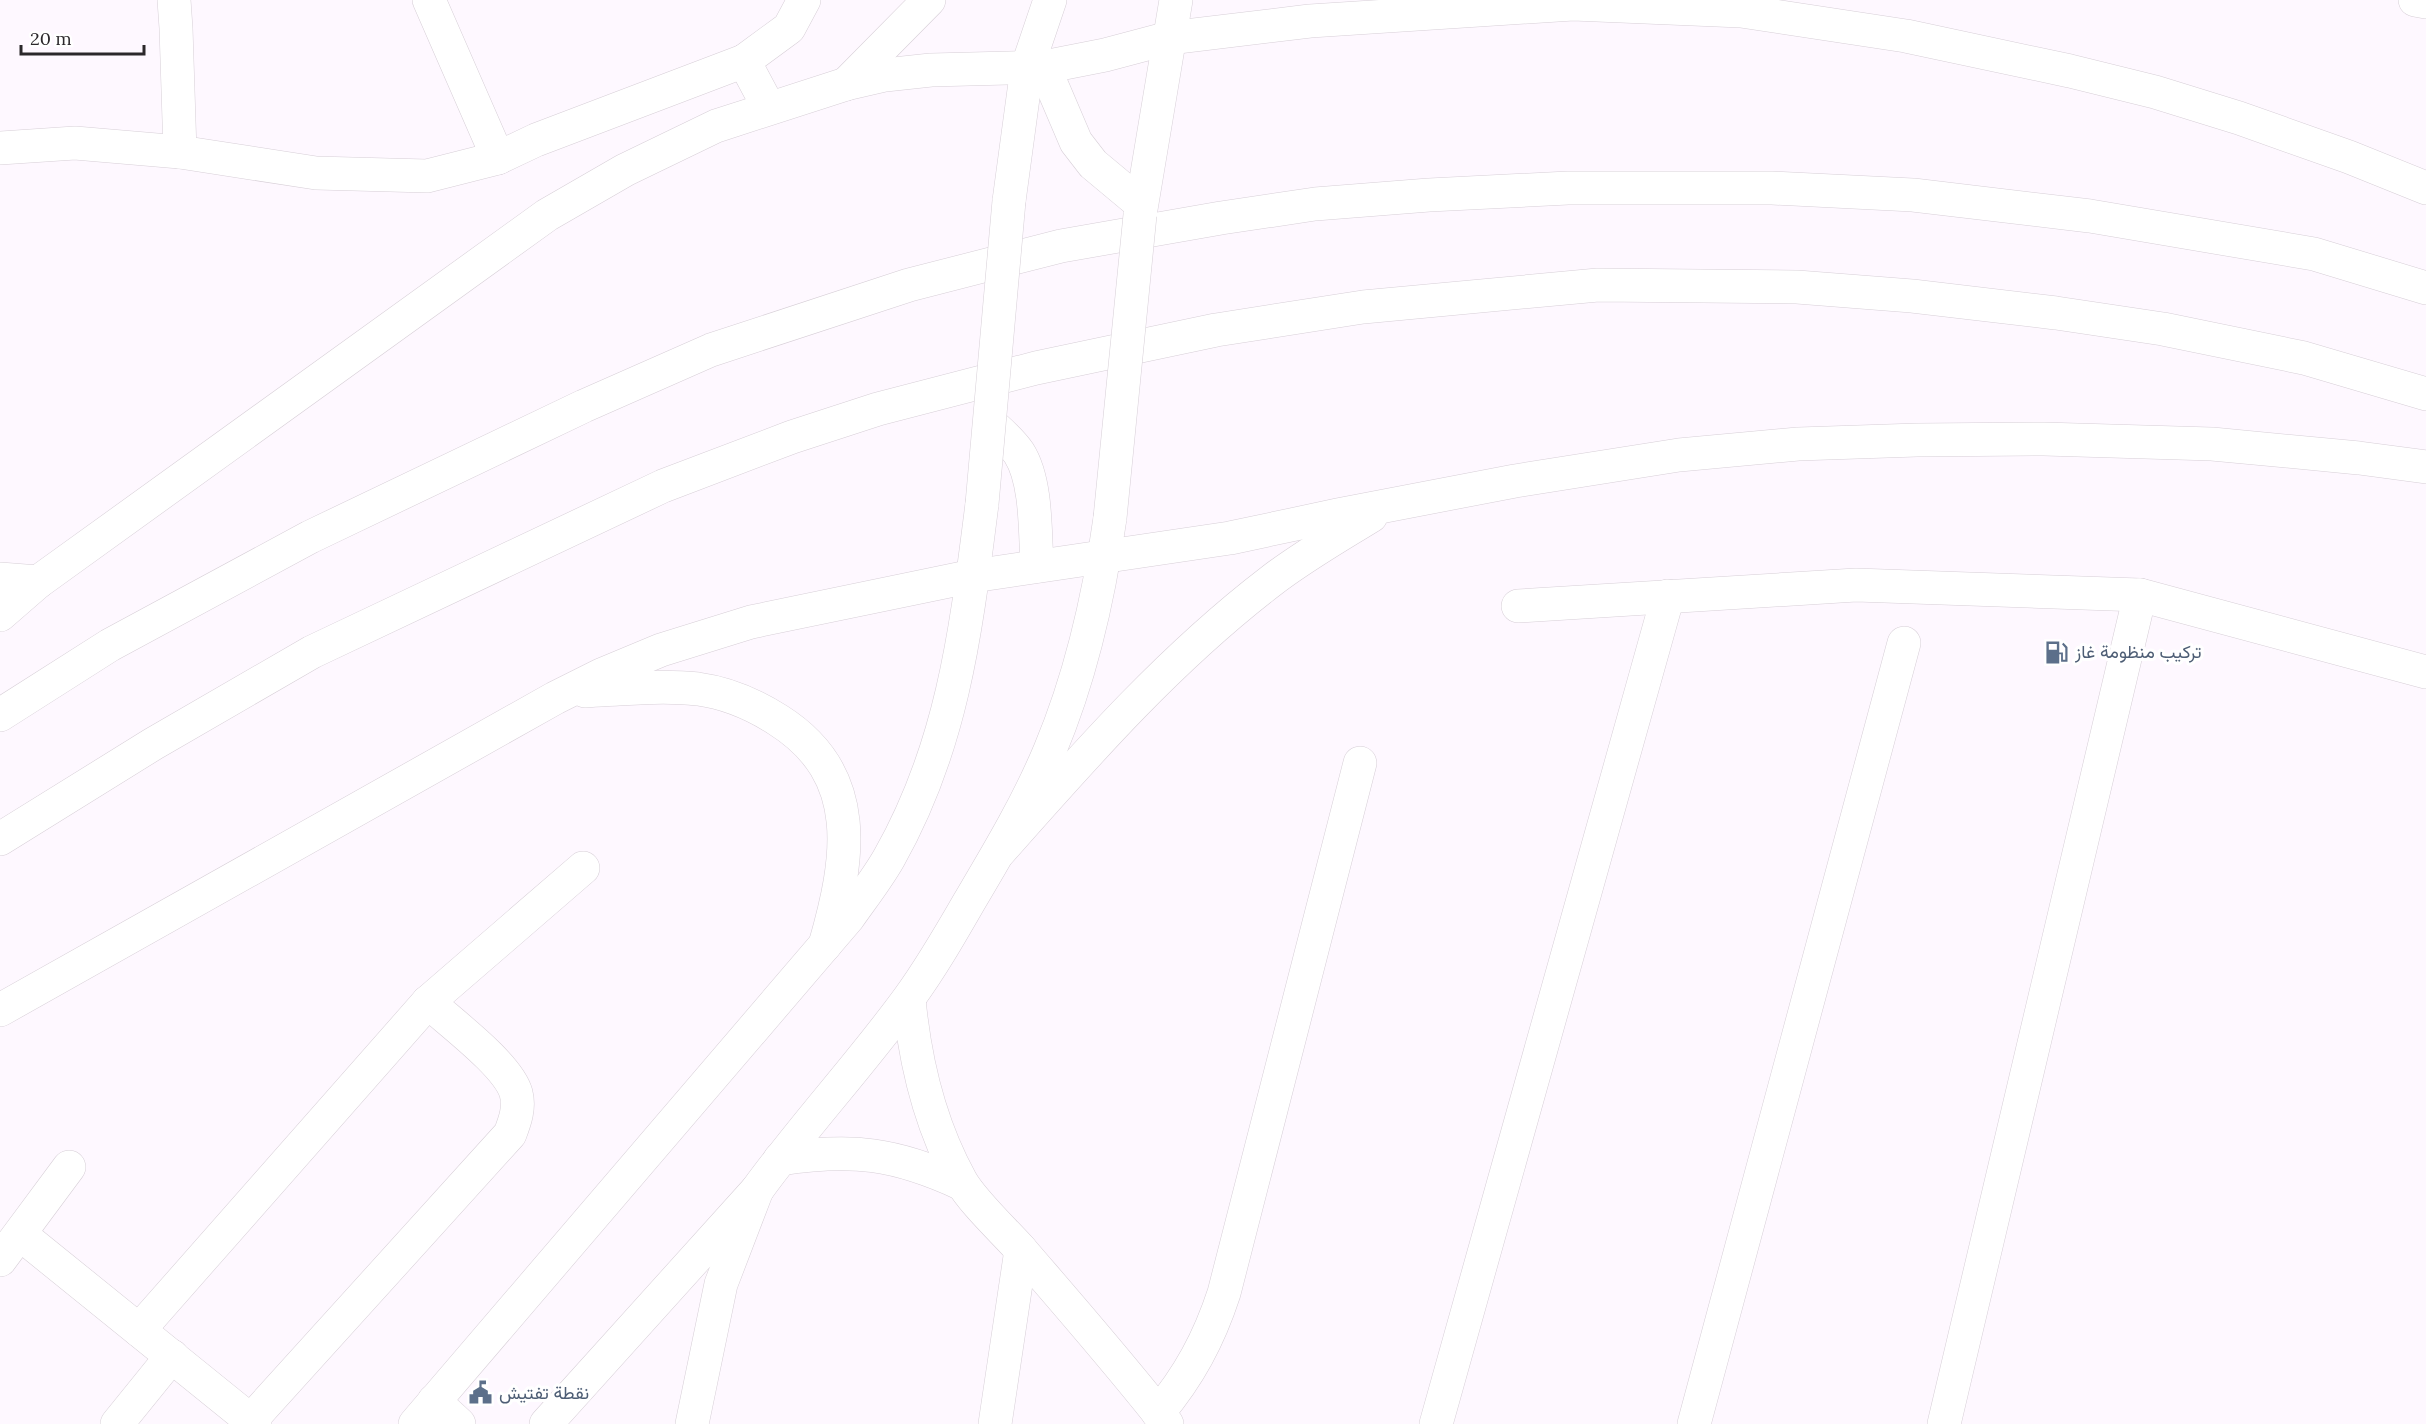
<svg xmlns="http://www.w3.org/2000/svg" width="2426" height="1424" font-family="Lora,Vazirmatn,serif">
  <style>
    .lines { fill: none; stroke-linecap: round; stroke-linejoin: round }
    .minor-casing { stroke: #d7cfd7; stroke-width: 34 }
    .tertiary-casing { stroke: #d7cfd7; stroke-width: 34 }
    .secondary-casing { stroke: #d7cfd7; stroke-width: 34 }
    .primary-casing { stroke: #d7cfd7; stroke-width: 34 }
    .minor { stroke: #fff; stroke-width: 33 }
    .tertiary { stroke: #fff; stroke-width: 33 }
    .secondary { stroke: #fff; stroke-width: 33 }
    .primary { stroke: #fff; stroke-width: 33 }
    .secondary-bridge-casing { stroke: #d7cfd7; stroke-width: 34; stroke-linecap: butt }
    .secondary-bridge { stroke: #fff; stroke-width: 33 }
    .labels { text-anchor: middle; stroke-width: 6; stroke-linejoin: round; paint-order: stroke }
    .service-label { font-size: 18px; fill: #4e5e75; stroke: #fff; text-anchor: start }
  </style>
  <rect width="100%" height="100%" fill="#fef8ff"/>
  <g class="lines">
    <defs>
      <g id="minor">
        <path d="M 174,0 L 176,28 L 180,152"/>
        <path d="M 2415,0 L 2426,2"/>
        <path d="M 769,108 L 744,61 L 789,28 L 804,0"/>
        <path d="M 0,148 L 75,143 L 180,152 L 316,173 L 427,176 L 498,158 L 536,140 L 744,61"/>
        <path d="M 0,579 L 38,582"/>
        <path d="M 1518,606 L 1856,585 L 2140,595 L 2426,672"/>
        <path d="M 20,1234 L 255,1424"/>
        <path d="M 0,1260 L 69,1167"/>
        <path d="M 139,1330 L 428,1002 L 583,868"/>
        <path d="M 1158,1413 C 1189,1376 1209,1339 1224,1293 L 1360,763"/>
        <path d="M 251,1420 L 510,1134 C 515,1121 520,1107 516,1093 C 508,1065 451,1023 428,1002"/>
        <path d="M 117,1424 L 172,1356"/>
        <path d="M 995,1424 L 1021,1250"/>
        <path d="M 1436,1424 L 1668,596"/>
        <path d="M 1694,1424 L 1904,643"/>
        <path d="M 1944,1424 L 2140,595"/>
      </g>
      <g id="tertiary">
        <path d="M 434,1401 L 459,1424"/>
        <path d="M 692,1424 L 721,1284 L 757,1190"/>
      </g>
      <g id="secondary">
        <path d="M 429,0 L 498,158"/>
        <path d="M 1009,201 L 1027,68 L 1050,0"/>
        <path d="M 1140,215 L 1176,0"/>
        <path d="M 990,423 C 1000,432 1011,441 1019,453 C 1037,481 1035,533 1037,566"/>
        <path d="M 909,999 C 915,1063 930,1125 961,1181 C 972,1201 1004,1231 1021,1250 C 1070,1307 1120,1364 1167,1424"/>
        <path d="M 780,1159 C 852,1148 895,1153 962,1184"/>
        <path d="M 415,1424 L 848,918 C 862,898 877,879 889,858 C 953,745 966,630 982,504"/>
        <path d="M 546,1424 L 757,1190 C 805,1124 861,1064 909,998 C 931,968 950,935 969,902 C 998,853 1028,803 1050,750 C 1081,676 1099,597 1110,518"/>
      </g>
      <g id="primary">
        <path d="M 1044,67 L 1076,142 L 1093,164 L 1141,204"/>
        <path d="M 846,84 L 929,0"/>
        <path d="M 0,615 L 38,582 L 547,215 L 625,170 L 716,126 L 846,84 L 885,75 L 931,70 L 1044,67 L 1105,55 L 1169,38 L 1310,21 L 1573,4 L 1741,11 L 1906,36 L 2070,71 L 2155,92 L 2239,118 L 2349,157 L 2426,188"/>
        <path d="M 585,691 C 623,689 661,685 698,689 C 728,693 753,704 778,720 C 865,775 849,861 825,945"/>
        <path d="M 0,715 L 110,645 L 310,537 L 584,406 L 711,350 L 909,285 L 1061,246 L 1221,218 L 1315,204 L 1429,195 L 1568,188 L 1772,188 L 1913,195 L 2090,216 L 2314,254 L 2426,288"/>
        <path d="M 0,839 L 153,744 L 312,652 L 663,486 L 792,437 L 878,409 L 1036,368 L 1216,330 L 1363,307 L 1598,285 L 1797,287 L 1912,296 L 2056,313 L 2163,329 L 2304,358 L 2426,394"/>
        <path d="M 1000,851 C 1085,755 1169,659 1271,581 C 1302,557 1337,537 1371,516"/>
        <path d="M 0,1010 L 555,698 L 601,675 L 661,650 L 751,622 L 973,576 L 1230,538 L 1338,515 L 1515,481 L 1679,455 L 1798,444 L 1917,440 L 2044,439 L 2212,444 L 2359,458 L 2426,467"/>
      </g>
    </defs>
    <use href="#minor" class="minor-casing"/>
    <use href="#tertiary" class="tertiary-casing"/>
    <use href="#secondary" class="secondary-casing"/>
    <use href="#primary" class="primary-casing"/>
    <use href="#minor" class="minor"/>
    <use href="#tertiary" class="tertiary"/>
    <use href="#secondary" class="secondary"/>
    <use href="#primary" class="primary"/>
    <defs>
      <g id="secondary-bridge">
        <path d="M 982,504 L 1009,201"/>
        <path d="M 1110,518 L 1140,215"/>
      </g>
    </defs>
    <use href="#secondary-bridge" class="secondary-bridge-casing"/>
    <use href="#secondary-bridge" class="secondary-bridge"/>
  </g>
  <defs>
    <symbol id="fuel-bare" viewBox="-9 -9 18 18"><path d="M-5.5-6h7V0h2V4h1.3V-2.5L3-4.5l.8-.8L6-3V5H2.5V1h-1V6h-7ZM-4.2-4.7v3.2H.2V-4.7Z" fill="#5c6f8a" stroke="#fff" stroke-width="2.5" paint-order="stroke"/></symbol>
    <symbol id="civic-bare" viewBox="-9 -9 18 18"><path d="M-.6-6.5H3V-4.5H.6V-3L4-1V1h2V6H-6V1h2V-1L-.6-3ZM-1.2 2.5V6h2.4V2.5Z" fill="#5c6f8a" stroke="#fff" stroke-width="2.5" paint-order="stroke"/></symbol>
  </defs>
  <g fill-rule="evenodd">
    <use href="#fuel-bare" x="2040" y="636" width="33" height="33"/>
    <use href="#civic-bare" x="464" y="1376" width="33" height="33"/>
  </g>
  <g class="labels">
    <g class="service-label">
      <text x="2075" y="658">تركيب منظومة غاز</text>
      <text x="499" y="1399">نقطة تفتيش</text>
    </g>
  </g>
  <path d="M21 45v9h123v-9" fill="none" stroke="#2b282b" stroke-width="3"/>
  <text x="30" y="45" font-size="18" fill="#2b282b" stroke="#ffffff" stroke-width="4.5" paint-order="stroke">20 m</text>
</svg>
